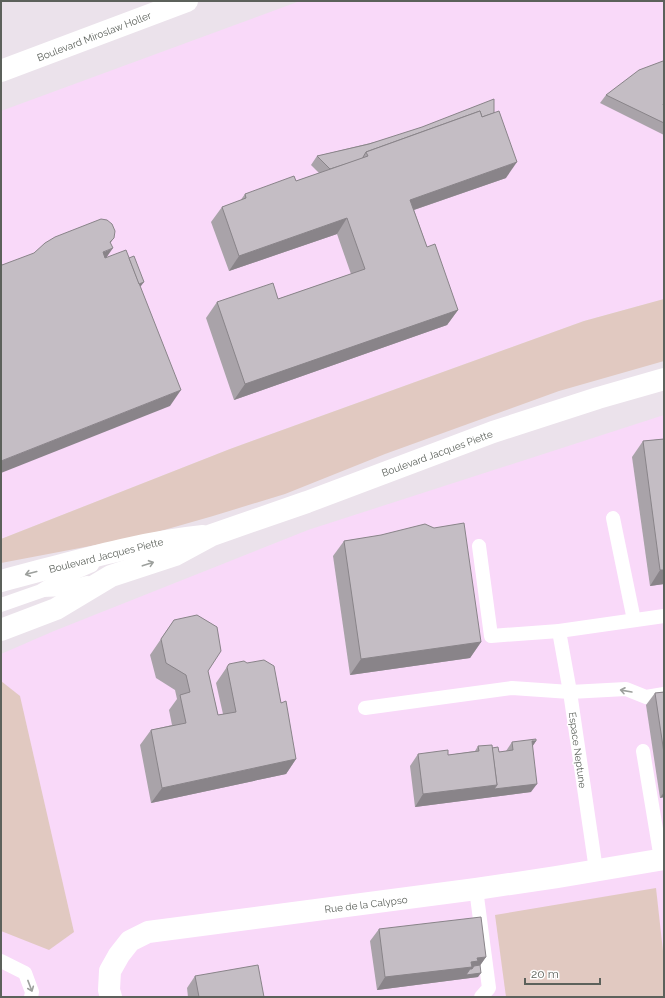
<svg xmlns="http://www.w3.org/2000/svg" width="665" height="998" font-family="Raleway,sans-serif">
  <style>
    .commercial { fill: #f9d9f9 }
    .green { fill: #e1c9c1 }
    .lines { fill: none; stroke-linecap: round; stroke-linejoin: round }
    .lane { stroke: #fff; stroke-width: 14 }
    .street { stroke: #fff; stroke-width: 22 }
    .secondary { stroke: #fff; stroke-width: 22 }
    .wall { fill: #a9a3a9 }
    .shaded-wall { fill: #898489 }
    .building { fill: #c4bdc4; stroke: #898489 }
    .oneway { stroke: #9da09d }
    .labels { text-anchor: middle; stroke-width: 3; stroke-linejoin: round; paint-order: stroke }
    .street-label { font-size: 10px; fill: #5c615b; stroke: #fff }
  </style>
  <rect width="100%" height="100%" fill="#ebe2eb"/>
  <g class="commercial">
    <path d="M 300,1 L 664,1 L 664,299 L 584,321 L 230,449 L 1,539 L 1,111 Z"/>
    <path d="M 664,415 L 664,997 L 1,997 L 1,654 L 54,631 L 308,530 Z"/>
  </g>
  <g class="green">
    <path d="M 664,299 L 664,361 L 559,391 L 385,454 L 285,494 L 213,516 L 143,536 L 1,563 L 1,539 L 230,449 L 584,321 Z"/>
    <path d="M 1,681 L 20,696 L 74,932 L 49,950 L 1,931 Z"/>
    <path d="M 656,888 L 664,960 L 664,997 L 506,997 L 495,915 Z"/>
  </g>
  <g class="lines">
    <g class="lane">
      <path d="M 613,518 L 634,620"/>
      <path d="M 479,546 L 491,636 L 559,631 L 664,616"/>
      <path d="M 43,590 L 65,589 L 87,583"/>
      <path d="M 1,605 L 41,591 L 62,578 L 92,565"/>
      <path d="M 559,631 L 570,692 L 596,870"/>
      <path d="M 365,708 L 512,688 L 570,692 L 626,689 L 646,697 L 664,694"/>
      <path d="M 643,751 L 661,859"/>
      <path d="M 476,889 L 489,988 L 481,997"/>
      <path d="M 1,961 L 25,973 L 32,992 L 31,997"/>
    </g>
    <g class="street">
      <path d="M 1,71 L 187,1"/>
      <path d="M 111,997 L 109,990 L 110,971 L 119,955 L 130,941 L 148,932 L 476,889 L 557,877 L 664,859"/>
    </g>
    <g class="secondary">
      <path d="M 1,581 C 67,564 134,543 203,536"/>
      <path d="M 1,630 L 56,609 L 111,576 L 175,555 L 212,535 L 307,502 L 493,432 L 598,398 L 664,379"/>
    </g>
  </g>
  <g class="wall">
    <path d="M 664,61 L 664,135 L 600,103 L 606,95 Z"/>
    <path d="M 494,113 L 506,178 L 414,210 L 427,247 L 458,310 L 447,325 L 234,400 L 206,318 L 217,302 L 278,299 L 351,274 L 337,234 L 229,271 L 211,222 L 222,207 L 240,201 L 245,194 L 296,181 L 319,173 L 311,165 L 317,156 Z"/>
    <path d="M 664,439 L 664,584 L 650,586 L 632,457 L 643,441 Z"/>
    <path d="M 434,528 L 481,642 L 470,658 L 350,675 L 333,556 L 344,541 Z"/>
    <path d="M 174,620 L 208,671 L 218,715 L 223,714 L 216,683 L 229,664 L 281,703 L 296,759 L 286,774 L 151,803 L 140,745 L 151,730 L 172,725 L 169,710 L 177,699 L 175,690 L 156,678 L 150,655 Z"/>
    <path d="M 664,692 L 664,797 L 660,798 L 646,705 L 655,693 Z"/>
    <path d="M 536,741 L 532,747 L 531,792 L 415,807 L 410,766 L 418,754 L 448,755 L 475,751 L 478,746 L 492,748 L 499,752 L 506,751 L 512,742 Z"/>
    <path d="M 379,929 L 486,957 L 480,965 L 478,977 L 377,990 L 370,941 Z"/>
    <path d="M 195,976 L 264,997 L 188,997 L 187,988 Z"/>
  </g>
  <g class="shaded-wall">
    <path d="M 517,162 L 506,178 L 399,215 L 410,200 Z"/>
    <path d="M 347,218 L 337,234 L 229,271 L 239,256 Z"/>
    <path d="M 114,238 L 104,252 L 113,248 L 102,264 L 92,268 L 110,242 Z"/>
    <path d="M 144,282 L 141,286 L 125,292 L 128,288 Z"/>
    <path d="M 458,310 L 447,325 L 234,400 L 245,384 Z"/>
    <path d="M 181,390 L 170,406 L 1,473 L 1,461 Z"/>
    <path d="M 660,570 L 664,570 L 664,584 L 650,586 Z"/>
    <path d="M 481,642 L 470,658 L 350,675 L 361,659 Z"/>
    <path d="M 532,741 L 536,741 L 530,750 Z"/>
    <path d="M 296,759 L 286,774 L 151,803 L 162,788 Z"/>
    <path d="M 537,784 L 531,792 L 415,807 L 423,794 L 497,785 Z"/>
    <path d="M 664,792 L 664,797 L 660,798 Z"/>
    <path d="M 486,957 L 477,970 L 481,973 L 478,977 L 377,990 L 385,977 L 471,962 L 477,958 Z"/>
  </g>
  <g class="building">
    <path d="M 663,61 L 664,61 L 664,102 L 663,105 L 664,106 L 664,123 L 606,95 L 639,70 Z"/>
    <path d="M 494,99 L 494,113 L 482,117 L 480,111 L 366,152 L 362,159 L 330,169 L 317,156 L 369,144 L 422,127 Z"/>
    <path d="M 480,111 L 482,117 L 499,111 L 517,162 L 410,200 L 427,247 L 435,244 L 458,310 L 245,384 L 217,302 L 273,283 L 278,299 L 365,269 L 347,218 L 239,256 L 222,207 L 246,198 L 245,194 L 294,176 L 296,181 L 368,156 L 366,152 Z"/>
    <path d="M 101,219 L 107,220 L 112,224 L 115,231 L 114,238 L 110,242 L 113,248 L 103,252 L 105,258 L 126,250 L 181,390 L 1,461 L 1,263 L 2,265 L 34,253 L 45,243 L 55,237 Z"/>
    <path d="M 134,256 L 144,282 L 139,284 L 129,258 Z"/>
    <path d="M 664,439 L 664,570 L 660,570 L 643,441 Z"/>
    <path d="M 464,523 L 481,642 L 361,659 L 344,541 L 381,535 L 425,524 L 434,528 Z"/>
    <path d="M 197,615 L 217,627 L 221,651 L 208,671 L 218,715 L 236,712 L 227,667 L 229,664 L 244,661 L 247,663 L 264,660 L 274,666 L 281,703 L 286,701 L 296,759 L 162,788 L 151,730 L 186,723 L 180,695 L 190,692 L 186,675 L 166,663 L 161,639 L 174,620 Z"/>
    <path d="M 664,692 L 664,753 L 655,693 Z"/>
    <path d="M 536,739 L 536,741 L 532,741 L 537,784 L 494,789 L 497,785 L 492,748 L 498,747 L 499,752 L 513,750 L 512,742 Z"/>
    <path d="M 492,745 L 497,785 L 423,794 L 418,754 L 448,750 L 448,755 L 479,751 L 478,746 Z"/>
    <path d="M 481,917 L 486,957 L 477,958 L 478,961 L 471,962 L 472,967 L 385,977 L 379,929 Z"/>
    <path d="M 258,965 L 264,997 L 199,997 L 195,976 Z"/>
    <path d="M 480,965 L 481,973 L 466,975 L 470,969 L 472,969 L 474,966 Z"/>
  </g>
  <defs><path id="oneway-shaft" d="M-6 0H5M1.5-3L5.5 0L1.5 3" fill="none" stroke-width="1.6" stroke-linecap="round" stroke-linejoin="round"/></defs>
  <g class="oneway">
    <use href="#oneway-shaft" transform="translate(148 564) rotate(-18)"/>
    <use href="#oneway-shaft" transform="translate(31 573) rotate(165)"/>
    <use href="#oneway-shaft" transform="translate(626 691) rotate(-170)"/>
    <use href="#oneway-shaft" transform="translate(30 986) rotate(69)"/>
  </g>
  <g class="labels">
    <g class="street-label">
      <text transform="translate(94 36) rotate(-21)" y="4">Boulevard Miroslaw Holler</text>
      <text transform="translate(437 453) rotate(-20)" y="4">Boulevard Jacques Piette</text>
      <text transform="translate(106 555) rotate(-14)" y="4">Boulevard Jacques Piette</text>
      <text transform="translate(578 750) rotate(82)" y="4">Espace Neptune</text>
      <text transform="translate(366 904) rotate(-7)" y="4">Rue de la Calypso</text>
    </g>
  </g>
  <rect width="665" height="998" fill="none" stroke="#5c615b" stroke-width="4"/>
  <path d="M525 978v6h75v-6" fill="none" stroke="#5c615b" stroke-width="2"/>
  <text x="531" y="978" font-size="12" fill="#5c615b" stroke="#ffffff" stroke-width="3" paint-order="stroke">20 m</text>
</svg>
